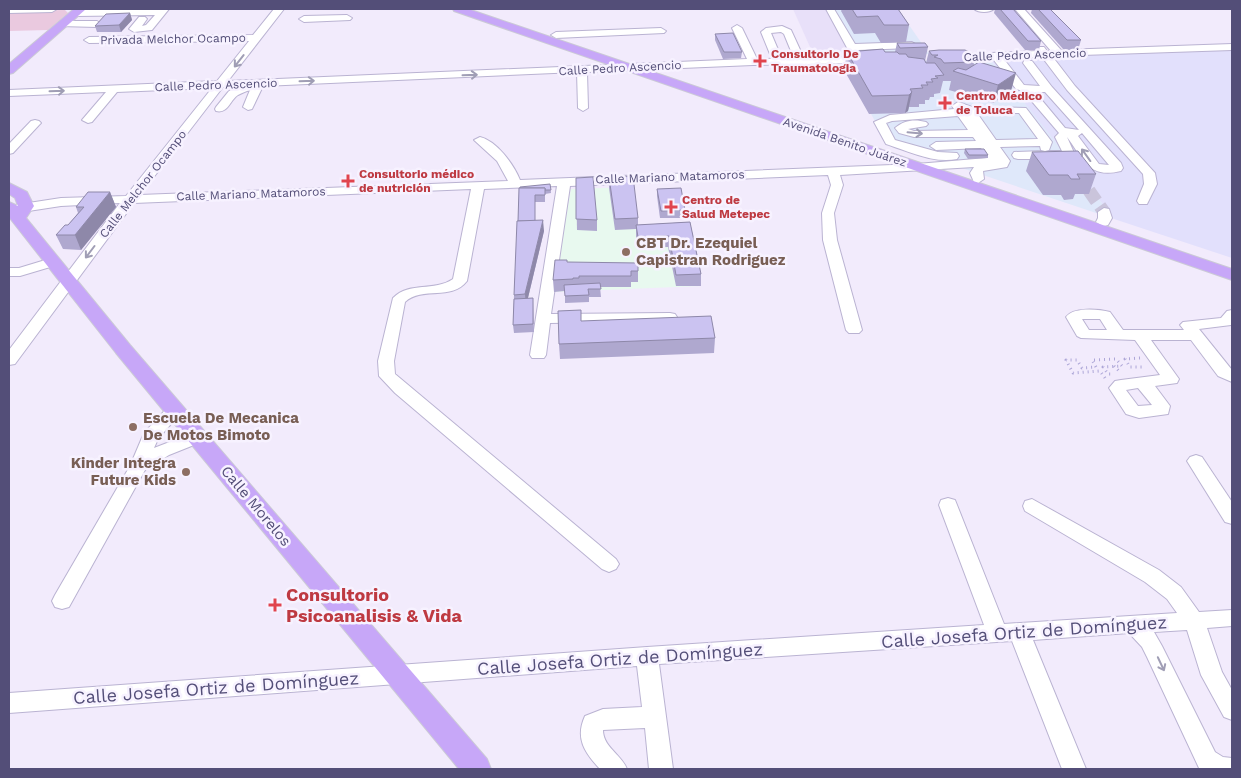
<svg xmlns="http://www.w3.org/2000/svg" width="1241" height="778" font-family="'Work Sans',sans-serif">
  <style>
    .residential { fill: #e8e0f9 }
    .commercial { fill: #e2e0fc }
    .education { fill: #e8f9ef }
    .medical { fill: #dfe8fa }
    .green { fill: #eac9df }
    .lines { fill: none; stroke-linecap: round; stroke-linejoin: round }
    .minor-tunnel { stroke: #cac4db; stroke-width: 13; stroke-dasharray: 13 6; stroke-linecap: butt }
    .minor-casing { stroke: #bab3d2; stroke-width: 2 }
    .major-casing { stroke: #cbcad6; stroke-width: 2 }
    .path { stroke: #ada6d7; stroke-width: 3; stroke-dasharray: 1 4; stroke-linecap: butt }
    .minor { fill: #fff; fill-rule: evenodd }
    .major { fill: #c7a7f8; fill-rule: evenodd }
    .wall { fill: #afa8cf }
    .shaded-wall { fill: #8e88a9 }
    .building { fill: #cbc3f1; stroke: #8e88a9 }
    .oneway { stroke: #a09eb5 }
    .health-dot { fill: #e0444e; stroke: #f7f2ff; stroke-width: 2 }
    .education-dot { fill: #8d6e63; stroke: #f7f2ff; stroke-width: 2 }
    .labels { text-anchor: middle; stroke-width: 5; stroke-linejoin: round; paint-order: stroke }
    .far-street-label { font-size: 12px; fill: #534e78; stroke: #f7f2ff }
    .far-health-label { font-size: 12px; font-weight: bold; fill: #be3a42; stroke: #f7f2ff; text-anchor: start }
    .education-label { font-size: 15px; font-weight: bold; fill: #785e54; stroke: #f7f2ff; text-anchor: start }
    .street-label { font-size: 15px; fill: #534e78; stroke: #f7f2ff }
    .near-health-label { font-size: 18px; font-weight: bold; fill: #be3a42; stroke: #f7f2ff; text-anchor: start }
    .near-street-label { font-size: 18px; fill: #534e78; stroke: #f7f2ff }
  </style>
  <rect width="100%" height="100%" fill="#f2ebfc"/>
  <path class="residential" d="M 793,9 L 829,9 L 853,57 L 815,58 Z"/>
  <path class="commercial" d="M 1232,50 L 1232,258 L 1114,219 L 990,59 Z"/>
  <path class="education" d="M 633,187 L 638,234 L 689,233 L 701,286 L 554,292 L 556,270 L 571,189 Z"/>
  <g class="medical">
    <path d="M 829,9 L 898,9 L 929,54 L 853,57 Z"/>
    <path d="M 990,59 L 1075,167 L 1114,219 L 887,143 L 843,63 Z"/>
  </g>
  <path class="green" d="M 65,10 L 68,13 L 48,30 L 9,31 L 9,11 Z"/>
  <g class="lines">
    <path class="minor-tunnel" d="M 1078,175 L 1104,212"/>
    <defs>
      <g id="minor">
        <path d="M 9,9 L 57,9 L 52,12 L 9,13 Z"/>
        <path d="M 169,9 L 152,30 L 134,32 L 129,29 L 139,17 L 145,17 L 147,19 L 142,26 L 146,25 L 155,15 L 76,16 L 71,13 L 76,10 Z"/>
        <path d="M 274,9 L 284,9 L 228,81 L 747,59 L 732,28 L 737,25 L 742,28 L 757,59 L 852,57 L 826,9 L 834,9 L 855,44 L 912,42 L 917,45 L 912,48 L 858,50 L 862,57 L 872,58 L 872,62 L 868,63 L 753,65 L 587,72 L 588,108 L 583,111 L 578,108 L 577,72 L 263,86 L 252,109 L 248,110 L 243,107 L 250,90 C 246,91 242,93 238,95 C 230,100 228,114 216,111 L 215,109 L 216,107 L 229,91 L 239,87 L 223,87 L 140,195 L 508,181 L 497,161 L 474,140 L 480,137 C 497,141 514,165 520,180 L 917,164 L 987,158 L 981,148 L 936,150 L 930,146 L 936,142 L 976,141 L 973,137 L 914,137 L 899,133 L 895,128 C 904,120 915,119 926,122 L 928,124 L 926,126 L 908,129 L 914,131 L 968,130 L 958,116 L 892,121 L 886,123 L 895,140 L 938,152 L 957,153 L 959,156 L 957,159 C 934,164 908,151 886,144 L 874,122 L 890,115 L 954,109 L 952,106 L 958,102 L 972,107 L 1026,108 L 1052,142 L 1049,150 L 1045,151 L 1062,151 L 1055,137 L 1059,133 L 1023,91 L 1016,89 L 993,59 L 953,60 L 948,57 L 949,55 L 1037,51 L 1038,47 L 1044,47 L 1047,51 L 1051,51 L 1015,9 L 1024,9 L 1061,50 L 1232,44 L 1232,50 L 1052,56 L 1075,86 L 1155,173 L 1157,184 L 1147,204 L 1139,204 L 1137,201 L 1144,184 L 1143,174 L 1067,90 L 1042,57 L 1003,58 L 1024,85 L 1040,86 L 1023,63 L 1024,61 L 1032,61 L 1052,87 L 1121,163 L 1123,168 L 1121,171 C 1089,179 1084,160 1067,137 L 1075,155 L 1069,159 L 1018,159 L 1014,158 L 1012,155 L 1014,152 L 1045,151 L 1041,150 L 1040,146 L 1000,147 L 1010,161 L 1007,167 L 983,171 L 984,179 L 978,183 L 974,182 L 970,173 L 974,167 L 840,175 L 843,185 L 834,213 L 837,240 L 862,330 L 859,333 L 849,333 L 846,330 L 823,240 L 822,213 L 831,185 L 828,175 L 570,186 L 551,314 L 670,313 L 675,314 L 677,317 L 675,320 L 670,321 L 550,323 L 546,355 L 544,358 L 532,358 L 530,355 L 557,186 L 484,189 L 467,281 C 452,301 422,286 405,302 L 394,361 L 395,374 L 616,559 L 619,564 L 616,569 L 609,572 L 602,569 L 395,393 L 379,376 L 378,361 L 393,298 C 410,281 434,292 453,279 L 471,189 L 134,203 L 15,364 L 9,365 L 9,350 L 120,203 L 61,206 L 9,214 L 9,206 L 61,198 L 126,196 L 212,88 L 117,92 L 92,122 L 88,123 L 82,120 L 106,92 L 9,96 L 9,90 L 217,81 L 249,41 L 89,43 L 84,40 L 89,37 L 253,35 ZM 1035,92 L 1045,92 L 1079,130 L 1065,128 ZM 977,113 L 1019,113 L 1038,139 L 996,140 ZM 1082,133 L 1109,165 L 1099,164 L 1078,136 Z"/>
        <path d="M 974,9 L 994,9 C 989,13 979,13 974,9 Z"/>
        <path d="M 347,15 L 352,18 L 350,20 L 304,22 L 299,19 L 304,16 Z"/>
        <path d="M 62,21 L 97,21 L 102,24 L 97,27 L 59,26 L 57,24 Z"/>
        <path d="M 782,26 L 791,30 L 802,54 L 801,56 L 780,58 L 770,54 L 761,32 L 766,28 ZM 781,32 L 784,34 L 791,51 L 779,52 L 771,33 Z"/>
        <path d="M 661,28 L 666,31 L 664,33 L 556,38 L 551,35 L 556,32 Z"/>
        <path d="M 35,120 L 39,121 L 41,123 L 39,125 L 13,153 L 9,154 L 9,144 L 31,121 Z"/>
        <path d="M 1104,208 L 1109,209 L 1112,218 L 1108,225 L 1103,226 L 1096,222 L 1098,218 L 1098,212 Z"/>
        <path d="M 52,258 L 59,262 L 57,265 L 20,276 L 9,276 L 9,268 L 19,268 Z"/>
        <path d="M 1232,310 L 1231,325 L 1199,329 L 1232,370 L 1232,382 L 1218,376 L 1191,340 L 1151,340 L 1179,379 L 1177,383 L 1155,386 L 1170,406 L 1168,414 L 1139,418 L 1126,414 L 1109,388 L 1115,381 L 1121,380 L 1160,375 L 1135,340 L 1081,338 L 1077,336 L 1066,317 C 1073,307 1098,309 1110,312 L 1123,330 L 1184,330 L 1180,325 L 1183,322 L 1221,318 L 1227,311 ZM 1082,319 L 1100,319 L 1107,330 L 1089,330 ZM 1138,388 L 1152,405 L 1138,406 L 1126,390 Z"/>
        <path d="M 175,404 L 181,406 L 183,410 L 158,439 L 154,448 L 198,431 L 204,433 L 207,437 L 204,441 L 169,455 L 145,470 L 69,607 L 62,609 L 55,607 L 52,601 L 55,595 L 130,466 L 144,433 L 169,406 Z"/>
        <path d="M 1196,455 L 1202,457 L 1232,502 L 1232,524 L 1225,522 L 1187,461 L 1190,457 Z"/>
        <path d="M 948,498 L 955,500 L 957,505 L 1004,624 L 1177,613 L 1167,599 L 1145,582 L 1025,511 L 1023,506 L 1025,501 L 1032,499 L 1159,570 L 1181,587 L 1199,612 L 1232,610 L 1232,626 L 1207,628 L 1222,672 L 1232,690 L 1232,720 L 1224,717 L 1201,675 L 1187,630 L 1154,632 L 1162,646 L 1215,752 L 1223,757 L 1232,758 L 1232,769 L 1199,768 L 1147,657 L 1142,647 L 1129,633 L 1033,640 L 1086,769 L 1062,769 L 1012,641 L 659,664 L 673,769 L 649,769 L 645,728 L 603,730 C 603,747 621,754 627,769 L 600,769 C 584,752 575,738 585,716 L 603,709 L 642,707 L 637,666 L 9,713 L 9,693 L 647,647 L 984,625 L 939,505 L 941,500 Z"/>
      </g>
      <g id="major">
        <path d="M 74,9 L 86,9 L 13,73 L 9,74 L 9,64 Z"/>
        <path d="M 453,9 L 468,9 L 1232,269 L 1232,280 L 454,11 Z"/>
        <path d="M 9,183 L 27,192 L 34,206 L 26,218 L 130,345 L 487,759 L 491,769 L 459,769 L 116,353 L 9,217 L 9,202 L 18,206 L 15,198 L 9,194 Z"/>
      </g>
    </defs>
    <use href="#minor" class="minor-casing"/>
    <use href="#major" class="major-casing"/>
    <g class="path">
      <path d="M 1140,358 L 1125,359 L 1130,367 L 1144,367"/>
      <path d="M 1114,366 L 1119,371"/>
      <path d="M 1105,378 L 1100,371 L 1073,373 L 1066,360 L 1077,360 L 1082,368 L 1096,367 L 1092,360 L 1116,359 L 1122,366 L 1103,367 L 1108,374 L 1111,374"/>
    </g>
    <use href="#minor" class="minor"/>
    <use href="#major" class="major"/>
  </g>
  <g class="wall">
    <path d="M 842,9 L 898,9 L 909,25 L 906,42 L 881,43 L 875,33 L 854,34 L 841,11 Z"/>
    <path d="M 995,9 L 1013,9 L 1041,41 L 1039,50 L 1025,50 L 994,13 Z"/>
    <path d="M 1032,9 L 1050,9 L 1081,40 L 1078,50 L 1064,50 L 1031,13 Z"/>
    <path d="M 130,13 L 132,20 L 121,32 L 97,32 L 95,26 Z"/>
    <path d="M 715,34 L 742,52 L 741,58 L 723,59 L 715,40 Z"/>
    <path d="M 897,43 L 928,47 L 925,61 L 926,63 L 929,51 L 974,62 L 974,66 L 1011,91 L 993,103 L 949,90 L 951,81 L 943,81 L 940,93 L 934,94 L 934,97 L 930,97 L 929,100 L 925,100 L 925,104 L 919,104 L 919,107 L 909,107 L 908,111 L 905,113 L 869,114 L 844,70 L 847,52 L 895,52 Z"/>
    <path d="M 965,149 L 988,155 L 988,158 L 968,159 L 964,153 Z"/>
    <path d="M 1032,152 L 1096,174 L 1089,194 L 1075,194 L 1073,199 L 1064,200 L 1061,195 L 1043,195 L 1026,171 Z"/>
    <path d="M 609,177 L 638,218 L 638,225 L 690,222 L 701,274 L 701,286 L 676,286 L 668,247 L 638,248 L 636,236 L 636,229 L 615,230 L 609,188 Z"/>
    <path d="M 576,178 L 597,220 L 597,231 L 577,230 Z"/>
    <path d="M 550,184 L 551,193 L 545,194 L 545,202 L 535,202 L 535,221 L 544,231 L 528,298 L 533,298 L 534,332 L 514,333 L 513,325 L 514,295 L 520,188 Z"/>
    <path d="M 657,189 L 685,210 L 685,218 L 660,218 L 657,196 Z"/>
    <path d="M 110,192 L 116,207 L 81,250 L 63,249 L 56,235 L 68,225 L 78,213 L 76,207 Z"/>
    <path d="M 567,262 L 638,271 L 638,282 L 631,282 L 631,287 L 600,287 L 601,297 L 589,297 L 589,302 L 565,303 L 565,291 L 554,292 L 553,280 Z"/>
    <path d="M 581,321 L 715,338 L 714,353 L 560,359 L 559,344 Z"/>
  </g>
  <g class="shaded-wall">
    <path d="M 130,13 L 132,20 L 121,32 L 119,25 Z"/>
    <path d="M 976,55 L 974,62 L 970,56 Z"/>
    <path d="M 1016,73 L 1011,91 L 993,103 L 998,85 Z"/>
    <path d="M 912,92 L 908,111 L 905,113 L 909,95 Z"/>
    <path d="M 110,192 L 116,207 L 81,250 L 75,235 Z"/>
    <path d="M 543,220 L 544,231 L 526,306 L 525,294 Z"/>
  </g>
  <g class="building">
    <path d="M 852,9 L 898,9 L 909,25 L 884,25 L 878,16 L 857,17 Z"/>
    <path d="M 1000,9 L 1013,9 L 1041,41 L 1028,41 Z"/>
    <path d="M 1038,9 L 1050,9 L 1081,40 L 1067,40 Z"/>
    <path d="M 130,13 L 119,25 L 95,26 L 106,14 Z"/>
    <path d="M 733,33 L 742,52 L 724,52 L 715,34 Z"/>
    <path d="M 897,43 L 925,43 L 928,47 L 900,48 Z"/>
    <path d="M 883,49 L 885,52 L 897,52 L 899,54 L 906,54 L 908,57 L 924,59 L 926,63 L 935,63 L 944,75 L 935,76 L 938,78 L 931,79 L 933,82 L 926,82 L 928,85 L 921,85 L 923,88 L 910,89 L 912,92 L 909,95 L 872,96 L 847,52 Z"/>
    <path d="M 939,50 L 965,50 L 976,55 L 970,56 L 974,62 L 944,63 L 941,59 L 934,57 L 938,55 L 932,55 L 929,51 Z"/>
    <path d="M 979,62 L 1016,73 L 998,85 L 953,71 L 958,68 L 966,70 Z"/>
    <path d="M 965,149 L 984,149 L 988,155 L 969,155 Z"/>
    <path d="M 1078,151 L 1096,174 L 1077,174 L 1080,179 L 1071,179 L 1068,175 L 1049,175 L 1032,152 Z"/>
    <path d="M 633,176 L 638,218 L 615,219 L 609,177 Z"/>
    <path d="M 593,177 L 597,220 L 576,219 L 576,178 Z"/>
    <path d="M 550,184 L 551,190 L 545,190 L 545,188 L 520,188 L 520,187 Z"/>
    <path d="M 519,188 L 545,188 L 545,195 L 535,195 L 535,221 L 518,221 Z"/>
    <path d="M 681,188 L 685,210 L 661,211 L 657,189 Z"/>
    <path d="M 88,192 L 110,192 L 75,235 L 56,235 L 65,225 L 68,225 L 84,207 L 76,207 Z"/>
    <path d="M 543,220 L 525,294 L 514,295 L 517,221 Z"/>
    <path d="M 690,222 L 701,274 L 676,275 L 669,236 L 638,237 L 636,225 Z"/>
    <path d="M 555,260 L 567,260 L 567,262 L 638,263 L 638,271 L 631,271 L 631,276 L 579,276 L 579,278 L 573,278 L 573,279 L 553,280 Z"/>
    <path d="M 600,283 L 601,289 L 588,289 L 589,295 L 565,296 L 564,285 Z"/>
    <path d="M 533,298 L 533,324 L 513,325 L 514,299 Z"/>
    <path d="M 581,310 L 581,321 L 711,316 L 715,338 L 559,344 L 558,311 Z"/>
  </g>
  <defs><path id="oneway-shaft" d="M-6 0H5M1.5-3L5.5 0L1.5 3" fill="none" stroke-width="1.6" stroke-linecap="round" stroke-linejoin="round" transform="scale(1.25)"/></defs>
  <g class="oneway">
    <use href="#oneway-shaft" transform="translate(239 61) rotate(128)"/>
    <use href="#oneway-shaft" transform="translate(470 75) rotate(-2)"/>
    <use href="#oneway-shaft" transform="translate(307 81) rotate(-2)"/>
    <use href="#oneway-shaft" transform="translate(57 91) rotate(-2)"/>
    <use href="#oneway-shaft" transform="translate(915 133) rotate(5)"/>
    <use href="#oneway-shaft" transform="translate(1086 155) rotate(-126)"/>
    <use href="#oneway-shaft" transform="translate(90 252) rotate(127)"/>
    <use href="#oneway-shaft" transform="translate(1161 664) rotate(65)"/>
  </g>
  <g class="health-dot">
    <path d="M757.5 53.5h5v5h5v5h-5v5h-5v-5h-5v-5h5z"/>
    <path d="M942.5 95.5h5v5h5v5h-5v5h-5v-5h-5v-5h5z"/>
    <path d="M345.5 173.5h5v5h5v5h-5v5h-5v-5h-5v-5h5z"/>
    <path d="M668.5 199.5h5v5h5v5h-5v5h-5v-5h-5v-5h5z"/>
    <path d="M272.5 597.5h5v5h5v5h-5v5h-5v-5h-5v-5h5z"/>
  </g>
  <g class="education-dot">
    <circle cx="626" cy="252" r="5"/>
    <circle cx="133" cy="427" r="5"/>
    <circle cx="186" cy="472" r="5"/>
  </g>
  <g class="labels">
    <g class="far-street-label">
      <text transform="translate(173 39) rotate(-1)" y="4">Privada Melchor Ocampo</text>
      <text transform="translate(1025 55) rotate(-2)" y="4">Calle Pedro Ascencio</text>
      <text transform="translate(620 68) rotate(-3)" y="4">Calle Pedro Ascencio</text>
      <text transform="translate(216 85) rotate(-2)" y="4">Calle Pedro Ascencio</text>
      <text transform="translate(845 142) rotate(19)" y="4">Avenida Benito Juárez</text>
      <text transform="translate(670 177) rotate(-2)" y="4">Calle Mariano Matamoros</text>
      <text transform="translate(143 184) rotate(-52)" y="4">Calle Melchor Ocampo</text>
      <text transform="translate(251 194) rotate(-2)" y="4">Calle Mariano Matamoros</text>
    </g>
    <g class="far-health-label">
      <text x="771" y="58">Consultorio De<tspan x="771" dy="14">Traumatologia</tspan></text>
      <text x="956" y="100">Centro Médico<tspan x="956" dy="14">de Toluca</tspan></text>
      <text x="359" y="178">Consultorio médico<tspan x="359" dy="14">de nutrición</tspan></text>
      <text x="682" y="204">Centro de<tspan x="682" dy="14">Salud Metepec</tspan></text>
    </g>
    <g class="education-label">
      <text x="636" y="248">CBT Dr. Ezequiel<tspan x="636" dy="17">Capistran Rodriguez</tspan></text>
      <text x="143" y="423">Escuela De Mecanica<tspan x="143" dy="17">De Motos Bimoto</tspan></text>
      <text x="176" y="468" text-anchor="end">Kinder Integra<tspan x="176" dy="17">Future Kids</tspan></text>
    </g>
    <g class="street-label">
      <text transform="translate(256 506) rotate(50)" y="5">Calle Morelos</text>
    </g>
    <g class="near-health-label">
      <text x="286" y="601">Consultorio<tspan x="286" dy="21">Psicoanalisis &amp; Vida</tspan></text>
    </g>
    <g class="near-street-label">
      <text transform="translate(1024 632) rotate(-4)" y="6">Calle Josefa Ortiz de Domínguez</text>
      <text transform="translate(620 659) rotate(-4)" y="6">Calle Josefa Ortiz de Domínguez</text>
      <text transform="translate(216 688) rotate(-4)" y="6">Calle Josefa Ortiz de Domínguez</text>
    </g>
  </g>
  <rect width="1241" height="778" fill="none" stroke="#534e78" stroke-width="20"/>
</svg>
